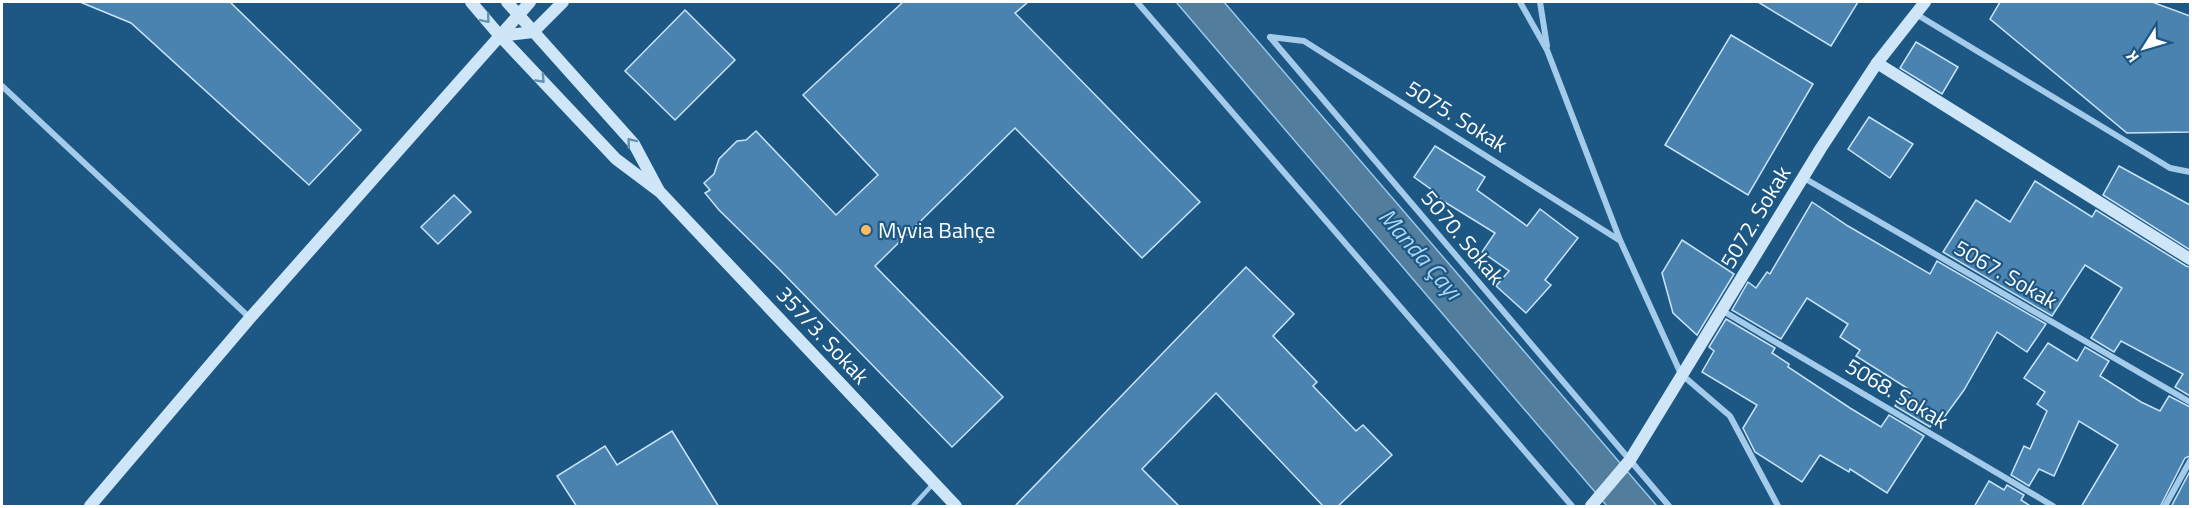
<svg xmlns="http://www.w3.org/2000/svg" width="2192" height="508" font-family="'Titillium Web',sans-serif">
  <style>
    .water { fill: #537d9d; stroke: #97c9ec; stroke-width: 1.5 }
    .building { fill: #4a83af; stroke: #c8e4f8; stroke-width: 1.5 }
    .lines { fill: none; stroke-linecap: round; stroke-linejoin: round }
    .lane { stroke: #a4ccea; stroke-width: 4.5 }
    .street { stroke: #a4ccea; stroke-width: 6 }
    .secondary { stroke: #cfe6f8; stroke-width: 12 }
    .oneway { stroke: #6490b2 }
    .poi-dot { fill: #fabb62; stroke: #1d5784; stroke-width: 2 }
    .labels { text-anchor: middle; stroke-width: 4.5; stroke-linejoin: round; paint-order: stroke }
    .street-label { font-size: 22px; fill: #fff; stroke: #1d5784 }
    .poi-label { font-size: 22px; fill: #fff; stroke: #1d5784; text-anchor: start }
    .water-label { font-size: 24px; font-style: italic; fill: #afd6f2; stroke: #1d5784 }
  </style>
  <rect width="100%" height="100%" fill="#1d5784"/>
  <path class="water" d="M 1176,2 L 1224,2 L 1657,506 L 1607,506 Z"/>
  <g class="building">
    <path d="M 80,2 L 230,2 L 361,130 L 309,185 L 131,23 Z"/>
    <path d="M 903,2 L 1028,2 L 1015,13 L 1200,202 L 1142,258 L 1015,128 L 875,266 L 1003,397 L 952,447 L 780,270 L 719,210 L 705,193 L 710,190 L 704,183 L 714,174 L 719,159 L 737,141 L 746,140 L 756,131 L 836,215 L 878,175 L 803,95 Z"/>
    <path d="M 1758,2 L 1858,2 L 1831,46 Z"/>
    <path d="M 2000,2 L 2152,2 L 2190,16 L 2190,132 L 2127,133 L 1990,19 Z"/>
    <path d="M 685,10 L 735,60 L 675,120 L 625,71 Z"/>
    <path d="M 1731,35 L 1813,84 L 1748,195 L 1665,145 Z"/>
    <path d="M 1916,42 L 1958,67 L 1942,94 L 1900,68 Z"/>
    <path d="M 1869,117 L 1913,144 L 1890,178 L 1848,149 Z"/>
    <path d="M 1435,146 L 1485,177 L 1477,190 L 1527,226 L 1540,209 L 1578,238 L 1545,280 L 1551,285 L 1526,313 L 1496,286 L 1509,271 L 1482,252 L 1495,233 L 1430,193 L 1432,190 L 1414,177 Z"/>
    <path d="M 2119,166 L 2190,205 L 2190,250 L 2103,195 Z"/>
    <path d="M 2035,181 L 2092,217 L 2096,210 L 2186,266 L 2190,267 L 2190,396 L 2175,387 L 2183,374 L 2121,341 L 2114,352 L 2091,338 L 2122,288 L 2085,265 L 2052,316 L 1943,252 L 1976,200 L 2010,222 Z"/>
    <path d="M 454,195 L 471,212 L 438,244 L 421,227 Z"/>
    <path d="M 1812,202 L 1848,226 L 1930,274 L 1937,261 L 2046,324 L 2027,352 L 1997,332 L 1964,390 L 1940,423 L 1935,419 L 1930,427 L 1895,406 L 1907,388 L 1856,356 L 1860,350 L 1840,337 L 1848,324 L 1807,298 L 1781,339 L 1732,310 L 1748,282 L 1756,288 L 1767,272 L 1770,274 Z"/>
    <path d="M 1682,240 L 1734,274 L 1697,335 L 1673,313 L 1662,273 Z"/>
    <path d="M 1246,267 L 1294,314 L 1273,336 L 1317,382 L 1313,386 L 1356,431 L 1363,425 L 1392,455 L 1337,507 L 1324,507 L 1216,393 L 1142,469 L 1180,507 L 1014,507 Z"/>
    <path d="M 1726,319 L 1775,348 L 1772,353 L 1789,364 L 1788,367 L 1850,408 L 1881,427 L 1889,415 L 1924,436 L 1887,493 L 1850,469 L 1849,472 L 1820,455 L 1802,482 L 1755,452 L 1743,428 L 1757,405 L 1702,372 L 1714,351 L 1709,347 Z"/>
    <path d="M 2048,343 L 2077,361 L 2085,347 L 2109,361 L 2100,376 L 2141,402 L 2160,411 L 2169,396 L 2190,407 L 2190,456 L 2185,458 L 2160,507 L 2081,507 L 2118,445 L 2079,421 L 2054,476 L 2039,469 L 2029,486 L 2011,475 L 2024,446 L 2030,449 L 2047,411 L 2037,404 L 2045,392 L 2024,378 Z"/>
    <path d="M 672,431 L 719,507 L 577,507 L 557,476 L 605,446 L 617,465 Z"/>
    <path d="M 2190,471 L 2190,507 L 2171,507 Z"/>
    <path d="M 1989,481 L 2004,490 L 2007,485 L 2024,495 L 2021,500 L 2032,507 L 1974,507 Z"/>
  </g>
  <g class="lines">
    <path class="lane" d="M 913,506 L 933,484"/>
    <g class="street">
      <path d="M 1137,2 L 1572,506"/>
      <path d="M 1520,2 L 1547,50 L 1620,240 L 1681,374 L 1730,416 L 1778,506"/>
      <path d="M 1540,2 L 1547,46"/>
      <path d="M 1916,14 L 2170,168 L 2190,172"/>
      <path d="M 1270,37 L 1669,506"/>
      <path d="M 1270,37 L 1304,41 L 1619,240"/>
      <path d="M 2,86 L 250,318"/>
      <path d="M 1804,178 L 2190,402"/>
      <path d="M 1723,311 L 2053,506"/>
      <path d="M 2165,506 L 2190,461"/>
    </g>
    <g class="secondary">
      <path d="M 471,2 L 500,36 L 616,159 L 660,192 L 956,506"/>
      <path d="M 507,2 L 634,144 L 658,189"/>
      <path d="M 500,36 L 533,32 L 563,2"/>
      <path d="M 1877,63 L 2190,259"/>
      <path d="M 90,506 L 250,318 L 530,2"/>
      <path d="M 1591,506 L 1630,460 L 1821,148 L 1877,63 L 1925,2"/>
    </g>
  </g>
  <defs><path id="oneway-chevron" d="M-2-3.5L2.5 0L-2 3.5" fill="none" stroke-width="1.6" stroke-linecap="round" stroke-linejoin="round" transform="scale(1.5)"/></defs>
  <g class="oneway">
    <use href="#oneway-chevron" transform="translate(486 19) rotate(50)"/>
    <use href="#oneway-chevron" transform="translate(541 79) rotate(47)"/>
    <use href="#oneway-chevron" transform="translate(631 142) rotate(-128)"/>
  </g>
  <circle class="poi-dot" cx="866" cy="230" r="6"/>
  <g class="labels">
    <g class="street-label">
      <text transform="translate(1457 116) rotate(32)" y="8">5075. Sokak</text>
      <text transform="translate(1755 217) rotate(-59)" y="8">5072. Sokak</text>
      <text transform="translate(1463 237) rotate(50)" y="8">5070. Sokak</text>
      <text transform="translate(2006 274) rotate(30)" y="8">5067. Sokak</text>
      <text transform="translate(823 335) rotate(47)" y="8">357/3. Sokak</text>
      <text transform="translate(1897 393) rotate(31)" y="8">5068. Sokak</text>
    </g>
    <g class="poi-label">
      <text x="878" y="238">Myvia Bahçe</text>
    </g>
    <g class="water-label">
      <text transform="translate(1420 254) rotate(49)" y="8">Manda Çayı</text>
    </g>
  </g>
  <rect width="2192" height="508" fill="none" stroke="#ffffff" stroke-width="6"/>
  <g transform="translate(2144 48) rotate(233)" stroke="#1d5784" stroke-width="4.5" paint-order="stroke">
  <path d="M0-4.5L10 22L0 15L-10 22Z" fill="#ffffff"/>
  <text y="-9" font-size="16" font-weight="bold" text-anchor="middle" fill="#ffffff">K</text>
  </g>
</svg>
